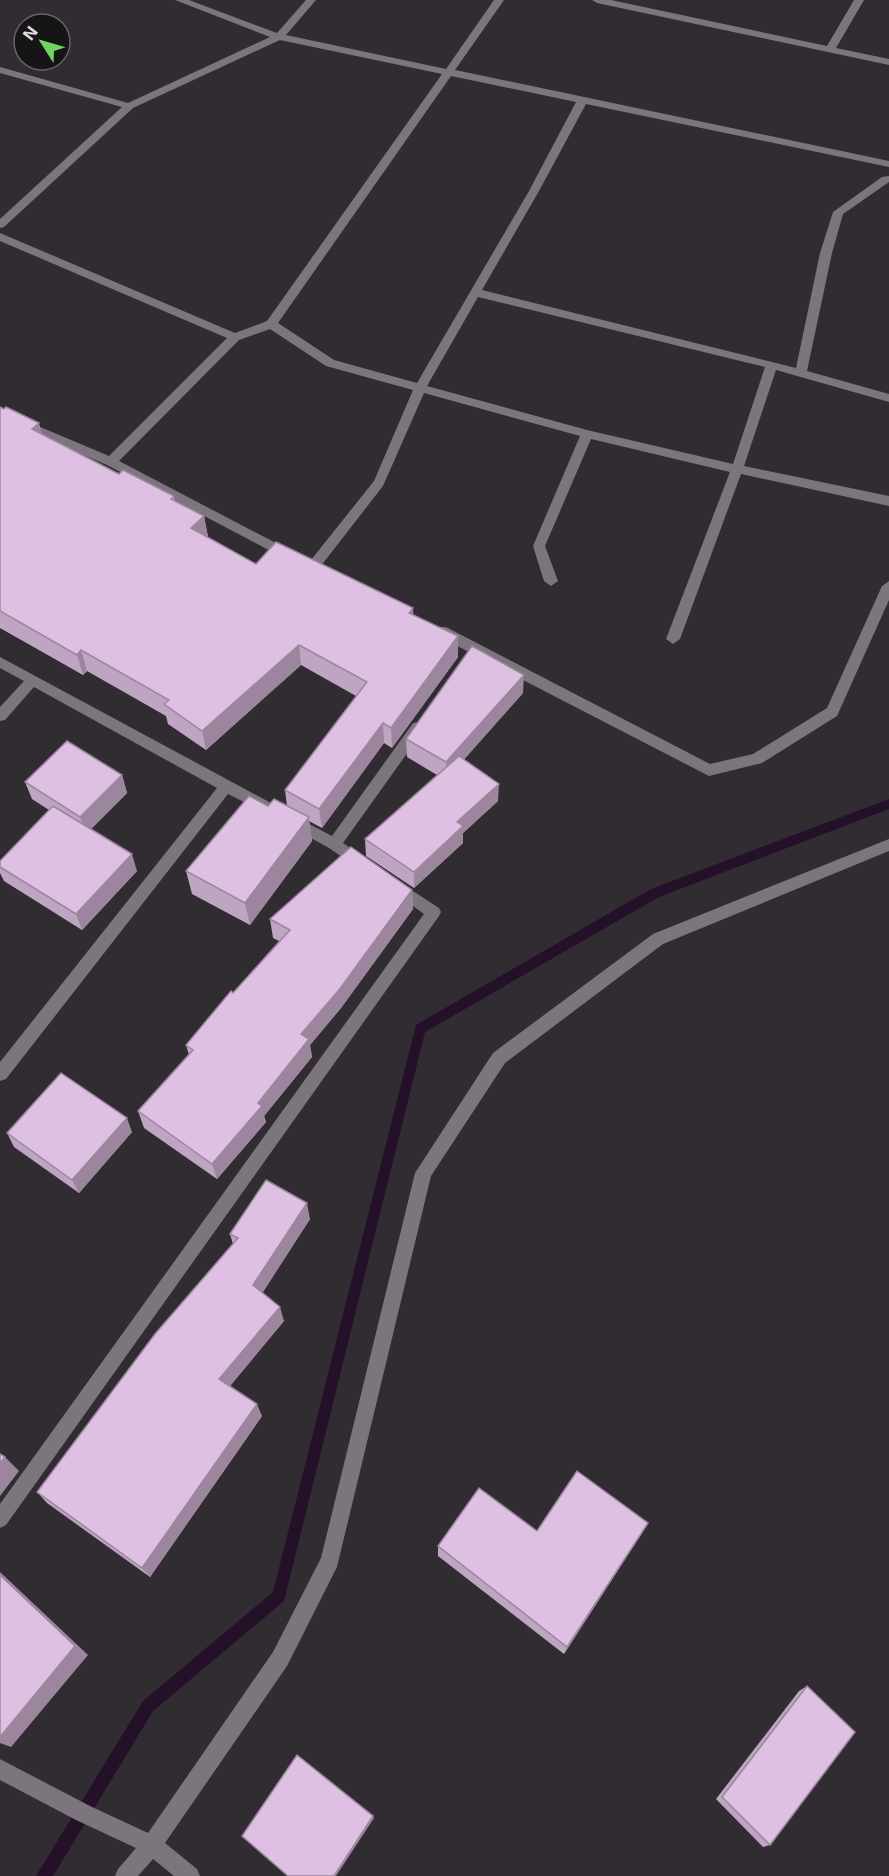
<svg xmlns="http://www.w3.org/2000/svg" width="889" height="1876" font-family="Inter,sans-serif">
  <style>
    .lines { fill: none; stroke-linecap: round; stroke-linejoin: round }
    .stream { fill: #251029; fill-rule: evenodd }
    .minor { fill: #7c757d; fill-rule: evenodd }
    .wall { fill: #bea5c2 }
    .shaded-wall { fill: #9b869e }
    .building { fill: #ddc0e2; stroke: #9b869e; stroke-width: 1.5 }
  </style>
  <rect width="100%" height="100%" fill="#312b32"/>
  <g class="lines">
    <path class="stream" d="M 889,799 L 889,809 L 659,897 L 425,1032 L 284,1601 L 153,1711 L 53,1876 L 36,1876 L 143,1701 L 273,1592 L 416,1025 L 651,889 Z"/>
    <g class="minor">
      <path d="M 175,0 L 189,0 L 277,33 L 306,0 L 316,0 L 286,35 L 446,69 L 494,0 L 504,0 L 455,70 L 889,161 L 889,167 L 586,104 L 539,191 L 482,290 L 796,368 L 820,253 L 833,212 L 882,177 L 889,176 L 889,182 L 843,214 L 832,253 L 807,371 L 889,394 L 889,402 L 776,370 L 744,466 L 889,496 L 889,506 L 741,474 L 680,639 L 673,644 L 666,639 L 730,472 L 591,439 L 545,546 L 558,581 L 551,586 L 544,581 L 533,546 L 580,436 L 424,393 L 383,486 L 317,571 L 312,573 L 306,568 L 307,565 L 374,481 L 413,390 L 326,366 L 270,329 L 239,340 L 119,461 L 293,552 L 294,555 L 288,560 L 107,465 L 0,419 L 0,410 L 109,456 L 227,338 L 0,241 L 0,233 L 235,333 L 267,321 L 442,74 L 280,40 L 133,108 L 4,227 L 0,228 L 0,219 L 122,107 L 0,73 L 0,67 L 128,103 L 270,37 ZM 451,76 L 576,102 L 529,191 L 417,383 L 334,360 L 278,323 ZM 478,297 L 765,367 L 733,464 L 587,430 L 427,386 Z"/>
      <path d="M 592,0 L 611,0 L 827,46 L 854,0 L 864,0 L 836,48 L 889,59 L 889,65 L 597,3 Z"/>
      <path d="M 889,581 L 889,600 L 837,716 L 762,763 L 709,776 L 436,635 L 434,631 L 436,627 L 446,627 L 710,764 L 753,754 L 827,708 L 882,586 Z"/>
      <path d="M 0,657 L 271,803 L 273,807 L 271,811 L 266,813 L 228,794 L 6,1079 L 0,1081 L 0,1062 L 217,788 L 34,687 L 5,720 L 0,721 L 0,707 L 24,681 L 0,668 Z"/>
      <path d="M 418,722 L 425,727 L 423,731 L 343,843 L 367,859 L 369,863 L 367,867 L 357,867 L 329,848 L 287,825 L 285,821 L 287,817 L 292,815 L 332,836 L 413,723 Z"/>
      <path d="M 889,839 L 889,851 L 663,944 L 505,1063 L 431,1176 L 337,1567 L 287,1666 L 165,1843 L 197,1869 L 200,1876 L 174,1876 L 153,1859 L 138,1876 L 115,1876 L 118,1869 L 136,1848 L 76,1820 L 0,1780 L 0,1759 L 90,1806 L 148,1833 L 273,1652 L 321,1558 L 415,1173 L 493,1053 L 653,934 Z"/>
      <path d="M 396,880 L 439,908 L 441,912 L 439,916 L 6,1525 L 0,1528 L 0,1504 L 424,914 L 391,890 L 389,886 L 391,882 Z"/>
    </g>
  </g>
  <g class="wall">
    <path d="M 0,407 L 42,435 L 119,474 L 174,496 L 174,500 L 204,516 L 208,537 L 256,564 L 413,608 L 413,615 L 458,657 L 392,748 L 384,743 L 322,828 L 309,821 L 312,841 L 250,925 L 192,894 L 186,871 L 268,806 L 287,806 L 285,790 L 356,696 L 301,665 L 206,750 L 168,724 L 166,716 L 87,671 L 83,675 L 0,628 Z"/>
    <path d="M 523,693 L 464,759 L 498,801 L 463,833 L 463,843 L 414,888 L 366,856 L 365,839 L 437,775 L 407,757 L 406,739 Z"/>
    <path d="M 122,775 L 127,793 L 91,829 L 137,871 L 82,930 L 4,881 L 0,873 L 0,861 L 49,810 L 32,799 L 25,782 Z"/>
    <path d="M 412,890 L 413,909 L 341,1008 L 310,1045 L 312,1057 L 264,1116 L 266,1122 L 217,1179 L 144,1128 L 138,1111 L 189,1055 L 186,1045 L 279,941 L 273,938 L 270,919 Z"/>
    <path d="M 132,1132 L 79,1193 L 14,1147 L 7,1133 Z"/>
    <path d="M 310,1219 L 262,1293 L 284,1321 L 230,1386 L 262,1416 L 150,1577 L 47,1503 L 37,1492 L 233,1244 L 230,1234 Z"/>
    <path d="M 648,1523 L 642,1533 L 564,1654 L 438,1556 L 438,1546 L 537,1531 Z"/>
    <path d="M 807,1686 L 770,1845 L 763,1847 L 716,1799 L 799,1691 Z"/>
  </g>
  <g class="shaded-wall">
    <path d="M 39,423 L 45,445 L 32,429 Z"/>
    <path d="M 204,516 L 208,537 L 195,550 L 191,528 Z"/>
    <path d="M 413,608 L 414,629 L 409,613 Z"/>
    <path d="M 458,636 L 458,657 L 392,748 L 391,728 Z"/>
    <path d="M 299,645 L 301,665 L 206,750 L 202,731 Z"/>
    <path d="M 81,650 L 87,671 L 83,675 L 77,655 Z"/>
    <path d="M 524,675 L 523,693 L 446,780 L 446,762 Z"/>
    <path d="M 383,723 L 384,743 L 322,828 L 319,809 Z"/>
    <path d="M 122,775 L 127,793 L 86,834 L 80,817 Z"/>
    <path d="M 499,784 L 498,801 L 463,833 L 463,843 L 414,888 L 414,872 L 457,822 Z"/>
    <path d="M 309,817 L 312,841 L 250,925 L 245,903 Z"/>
    <path d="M 132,854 L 137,871 L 82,930 L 76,914 Z"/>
    <path d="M 412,890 L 413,909 L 341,1008 L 310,1045 L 312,1057 L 264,1116 L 266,1122 L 217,1179 L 212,1164 L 258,1103 L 301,1034 Z"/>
    <path d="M 127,1118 L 132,1132 L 79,1193 L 72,1180 Z"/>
    <path d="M 307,1203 L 310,1219 L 258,1300 L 253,1285 Z"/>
    <path d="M 280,1307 L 284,1321 L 225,1392 L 219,1379 Z"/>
    <path d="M 257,1404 L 262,1416 L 150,1577 L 142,1568 Z"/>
    <path d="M 5,1457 L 19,1471 L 0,1496 L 0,1463 Z"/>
    <path d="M 648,1523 L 642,1533 L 564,1654 L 567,1647 Z"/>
    <path d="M 0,1572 L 88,1655 L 11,1747 L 0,1743 Z"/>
    <path d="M 373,1816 L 374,1818 L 336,1876 L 334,1876 Z"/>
  </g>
  <g class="building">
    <path d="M 0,407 L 4,409 L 6,407 L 39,423 L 32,429 L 119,474 L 123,470 L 174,496 L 171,499 L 204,516 L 191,528 L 256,564 L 276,542 L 413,608 L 409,613 L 458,636 L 391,728 L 383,723 L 319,809 L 285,790 L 367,682 L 299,645 L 202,731 L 164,704 L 169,700 L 81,650 L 77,655 L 0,611 Z"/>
    <path d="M 472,646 L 524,675 L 446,762 L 406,739 Z"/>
    <path d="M 67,741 L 122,775 L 80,817 L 25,782 Z"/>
    <path d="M 459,756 L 499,784 L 457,822 L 463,826 L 414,872 L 365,839 Z"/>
    <path d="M 249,796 L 268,806 L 274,799 L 309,817 L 245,903 L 186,871 Z"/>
    <path d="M 53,806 L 132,854 L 76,914 L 0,867 L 0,861 Z"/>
    <path d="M 351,847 L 412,890 L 339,990 L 301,1034 L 309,1039 L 258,1103 L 262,1106 L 212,1164 L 138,1111 L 193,1050 L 186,1045 L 231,991 L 233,993 L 290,930 L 270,919 Z"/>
    <path d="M 61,1073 L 127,1118 L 72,1180 L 7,1133 Z"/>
    <path d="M 266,1180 L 307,1203 L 253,1285 L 280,1307 L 219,1379 L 257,1404 L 142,1568 L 37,1492 L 155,1334 L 238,1238 L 230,1234 Z"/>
    <path d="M 0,1454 L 5,1457 L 0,1463 Z"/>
    <path d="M 577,1471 L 648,1523 L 567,1647 L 438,1546 L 479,1488 L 537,1531 Z"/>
    <path d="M 0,1575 L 75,1646 L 0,1737 Z"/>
    <path d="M 807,1686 L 855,1732 L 770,1845 L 722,1797 Z"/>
    <path d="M 297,1755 L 373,1816 L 334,1876 L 288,1876 L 242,1836 Z"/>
  </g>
  <g transform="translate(42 42) rotate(307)"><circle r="28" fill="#171418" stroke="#676468" stroke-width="1.5"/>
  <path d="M0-4.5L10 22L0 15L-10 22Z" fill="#6fd360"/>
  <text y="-9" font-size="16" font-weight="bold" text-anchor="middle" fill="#dfdbe0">N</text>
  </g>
</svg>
